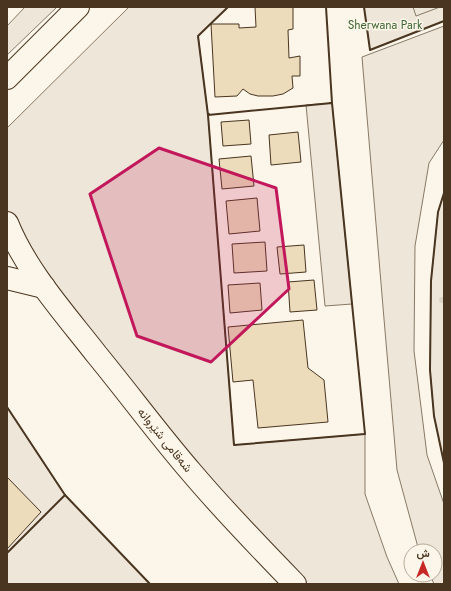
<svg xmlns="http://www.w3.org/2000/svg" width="451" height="591" font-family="Jost,Vazirmatn,sans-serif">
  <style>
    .green { fill: #ede6d9; stroke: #887966 }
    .parking { fill: #ede7d9; stroke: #887966 }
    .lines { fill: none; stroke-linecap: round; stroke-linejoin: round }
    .stream { stroke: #dcd4c6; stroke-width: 6 }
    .building { fill: #ecdcbc; stroke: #4a3520 }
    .secondary-casing { stroke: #4a3520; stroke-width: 24 }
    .highway-casing { stroke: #4a3520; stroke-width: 24 }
    .secondary { stroke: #fbf6e9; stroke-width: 22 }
    .highway { stroke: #fbf6e9; stroke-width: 22 }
    .wall { stroke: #4a3520; stroke-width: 2 }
    .marked { fill: #c2185b; fill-opacity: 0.2; stroke: #c2185b; stroke-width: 3; stroke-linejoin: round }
    .labels { text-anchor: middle; stroke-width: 3; stroke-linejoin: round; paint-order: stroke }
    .park-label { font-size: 12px; fill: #436837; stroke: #fbf6e9 }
    .street-label { font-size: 12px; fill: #4a3520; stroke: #fbf6e9 }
  </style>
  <rect width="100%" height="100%" fill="#fbf6e9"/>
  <g class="green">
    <path d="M 25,7 L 57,7 L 7,55 L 7,26 Z"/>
    <path d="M 129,7 L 228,7 L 198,36 L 208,115 L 234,445 L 365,434 L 365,494 L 387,557 L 399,584 L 297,584 L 7,247 L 7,128 Z"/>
    <path d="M 364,7 L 444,7 L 444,21 L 370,50 Z"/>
    <path d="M 444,26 L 444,140 L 429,163 L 415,246 L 414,351 L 427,455 L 444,504 L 444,584 L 434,584 L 430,575 L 435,575 L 435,551 L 419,551 L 397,470 L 384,319 L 362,57 Z"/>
    <path d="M 332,103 L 352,304 L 325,306 L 306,105 Z"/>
    <path d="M 444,193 L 444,463 L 434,416 L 430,370 L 431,281 L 438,212 Z"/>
    <path d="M 7,407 L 65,495 L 150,584 L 7,584 Z"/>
  </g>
  <path class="parking" d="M 413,7 L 440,7 L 416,16 Z"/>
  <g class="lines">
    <path class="stream" d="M 442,300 L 444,300"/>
  </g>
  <g class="building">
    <path d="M 255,7 L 293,7 L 293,29 L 288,30 L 289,58 L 300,56 L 300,76 L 292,76 L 293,88 L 283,94 L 273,96 L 258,96 L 250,94 L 243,89 L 237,96 L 215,97 L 211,24 L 239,24 L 239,28 L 256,27 Z"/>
    <path d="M 249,120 L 251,144 L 223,146 L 221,122 Z"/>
    <path d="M 298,132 L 301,162 L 271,165 L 269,135 Z"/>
    <path d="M 251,156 L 254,186 L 222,189 L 219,159 Z"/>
    <path d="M 257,198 L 260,231 L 229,234 L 226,201 Z"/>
    <path d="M 265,242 L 267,271 L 234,273 L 232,244 Z"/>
    <path d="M 304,245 L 306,272 L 280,274 L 277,247 Z"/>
    <path d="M 314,280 L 317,310 L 290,312 L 288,282 Z"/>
    <path d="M 260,283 L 262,310 L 230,313 L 228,285 Z"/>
    <path d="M 303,320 L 308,368 L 324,380 L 328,422 L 258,428 L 253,380 L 233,382 L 228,327 Z"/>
    <path d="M 7,477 L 41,512 L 7,549 Z"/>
  </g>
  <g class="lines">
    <defs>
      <g id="secondary">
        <path d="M 7,223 C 26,271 66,315 97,355 C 129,394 159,435 192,473 C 225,512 260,548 295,584"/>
        <path d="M 7,278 L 44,287"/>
      </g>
      <path id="highway" d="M 7,78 L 78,7"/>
    </defs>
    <use href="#secondary" class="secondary-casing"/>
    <use href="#highway" class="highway-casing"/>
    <use href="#secondary" class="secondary"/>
    <use href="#highway" class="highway"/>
    <g class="wall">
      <path d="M 326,7 L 332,103 L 330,103"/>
      <path d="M 364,7 L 370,50 L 444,21"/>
      <path d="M 332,103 L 365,434 L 234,445 L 208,115 Z"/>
      <path d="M 209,114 L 208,115 L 198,36 L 228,7"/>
      <path d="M 444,193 L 438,212 L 431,281 L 430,370 L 434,416 L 444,463"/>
      <path d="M 7,407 L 65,495 L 7,553"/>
      <path d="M 65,495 L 150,584"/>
    </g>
  </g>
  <path class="marked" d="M 159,148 L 276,188 L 289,289 L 211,362 L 137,336 L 90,194 Z"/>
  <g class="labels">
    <g class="park-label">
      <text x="385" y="29">Sherwana Park</text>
    </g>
    <g class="street-label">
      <text transform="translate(165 440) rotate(51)" y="4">شەقامی شێروانە</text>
    </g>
  </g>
  <rect width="451" height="591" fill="none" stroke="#4a3520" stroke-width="16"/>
  <g transform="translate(423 563)"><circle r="19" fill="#fbf6e9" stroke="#b4a999"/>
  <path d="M0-3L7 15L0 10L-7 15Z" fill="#c62828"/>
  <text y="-6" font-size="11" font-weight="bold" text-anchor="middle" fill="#4a3520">ش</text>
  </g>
</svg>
